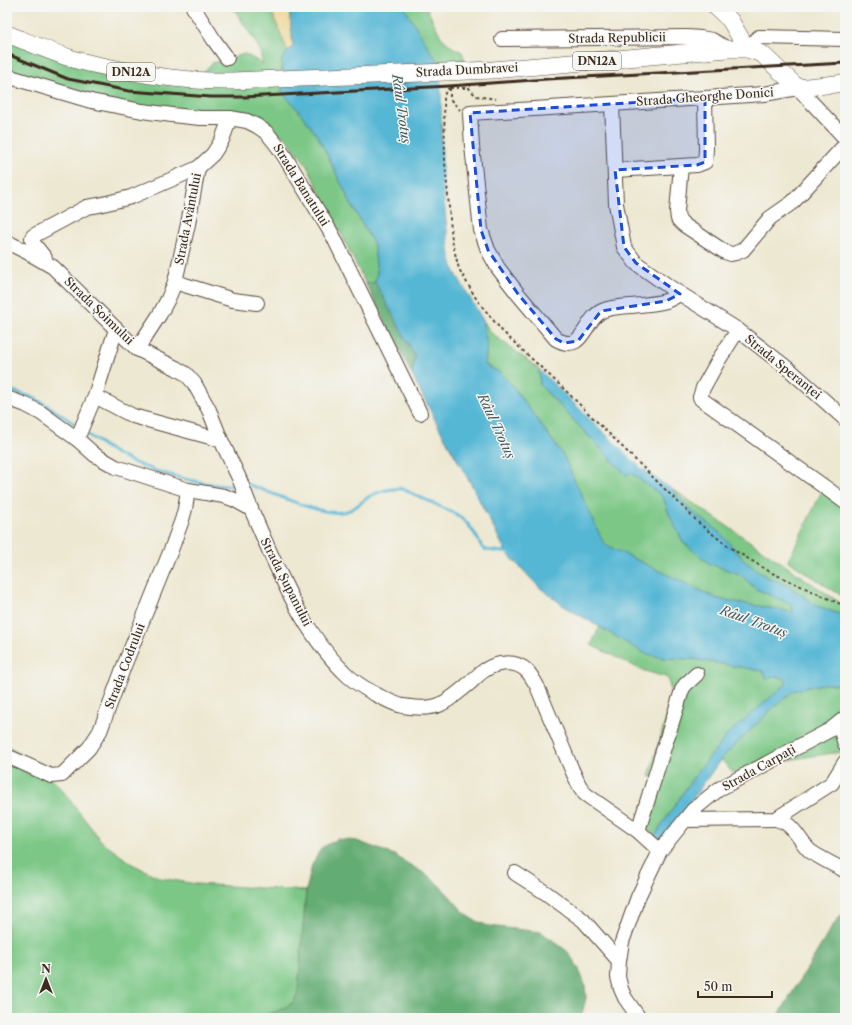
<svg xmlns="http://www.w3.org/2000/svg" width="852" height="1025" font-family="'Libre Caslon Text',serif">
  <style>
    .green { fill: #7bc786; stroke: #5b7852 }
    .forest { fill: #64ac73; stroke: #506b48 }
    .sand { fill: #eeda9e; stroke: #94825e }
    .water { fill: #57b7d5; stroke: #49707a }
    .pier { fill: #ede8d1 }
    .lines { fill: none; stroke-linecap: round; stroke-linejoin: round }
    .stream { stroke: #57b7d5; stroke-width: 3 }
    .minor-casing { stroke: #564639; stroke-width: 16 }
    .major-casing { stroke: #564639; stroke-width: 18 }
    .path { stroke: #564639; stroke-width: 2; stroke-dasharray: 3 3; stroke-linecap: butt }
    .minor { stroke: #fff; stroke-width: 14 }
    .major { stroke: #fff; stroke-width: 17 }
    .rail { stroke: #3b2a1e; stroke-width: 3 }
    .marked { fill: #1d4ed8; fill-opacity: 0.2; stroke: #1d4ed8; stroke-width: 3; stroke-dasharray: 8 5; stroke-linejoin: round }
    .labels { text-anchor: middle; stroke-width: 3; stroke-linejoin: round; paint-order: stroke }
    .shield { fill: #f6f6f2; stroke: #73675e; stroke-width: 1 }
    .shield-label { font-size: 11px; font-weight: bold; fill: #3b2a1e }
    .street-label { font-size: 12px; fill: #3b2a1e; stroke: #f6f6f2 }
    .water-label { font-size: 13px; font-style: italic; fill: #455b5e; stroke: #f6f6f2 }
  </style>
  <rect width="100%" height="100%" fill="#f6f6f2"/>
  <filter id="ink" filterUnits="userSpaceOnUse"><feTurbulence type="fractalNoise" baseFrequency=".025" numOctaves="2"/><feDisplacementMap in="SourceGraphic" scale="8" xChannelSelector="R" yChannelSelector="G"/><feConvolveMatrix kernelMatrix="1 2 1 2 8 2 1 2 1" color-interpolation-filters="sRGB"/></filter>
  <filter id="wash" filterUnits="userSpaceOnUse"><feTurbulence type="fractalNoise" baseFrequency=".012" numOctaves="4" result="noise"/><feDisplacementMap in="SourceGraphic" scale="16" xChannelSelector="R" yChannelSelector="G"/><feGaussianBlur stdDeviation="0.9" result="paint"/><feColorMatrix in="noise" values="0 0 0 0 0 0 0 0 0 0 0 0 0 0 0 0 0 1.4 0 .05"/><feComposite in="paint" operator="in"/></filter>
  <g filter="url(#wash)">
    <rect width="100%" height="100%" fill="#ede8d1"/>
    <g class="green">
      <path d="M 233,7 L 246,7 L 248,10 L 250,7 L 270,7 L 288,52 L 282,59 L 282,92 L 298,110 L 319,138 L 351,204 L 374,245 L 377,273 L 375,282 L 366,284 L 305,162 L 285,137 L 252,119 L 206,121 L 7,79 L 7,39 L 41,53 L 200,76 L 212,63 L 245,54 L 263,64 L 258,46 Z"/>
      <path d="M 404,7 L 426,7 L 441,37 L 452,47 L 462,52 L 466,64 L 441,65 L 429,49 Z"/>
      <path d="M 482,318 L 490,332 L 539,369 L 540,385 L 625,474 L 631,473 L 664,497 L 669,514 L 710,564 L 740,574 L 756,589 L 791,604 L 793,612 L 718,599 L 604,545 L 563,455 L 511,384 L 499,372 L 485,365 L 487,345 Z"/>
      <path d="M 671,488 L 845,606 L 845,616 L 817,606 L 787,585 L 765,576 L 746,562 L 720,533 L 688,508 Z"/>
      <path d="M 822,491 L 845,509 L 845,598 L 788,561 Z"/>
      <path d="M 600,626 L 644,653 L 663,658 L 693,659 L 763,671 L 766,678 L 777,677 L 786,679 L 786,685 L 729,733 L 693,778 L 654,837 L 646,826 L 663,781 L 649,776 L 672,699 L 668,678 L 642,670 L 591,645 Z"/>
      <path d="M 823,684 L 845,684 L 845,752 C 807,755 770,764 733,773 L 721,759 L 775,706 L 795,690 Z"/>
      <path d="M 7,746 L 15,750 L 59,786 L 102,842 L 132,864 L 160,878 L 196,884 L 306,891 L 298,992 L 294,1001 L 285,1008 L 260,1018 L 7,1018 Z"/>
    </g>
    <g class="forest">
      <path d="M 375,282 L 415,356 L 412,375 L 366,284 Z"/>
      <path d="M 338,839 L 357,841 L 394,855 L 430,877 L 445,891 L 461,909 L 472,919 L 488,926 L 541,932 L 551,939 L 567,951 L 578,967 L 585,985 L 586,998 L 581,1018 L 260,1018 L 285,1008 L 294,1001 L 298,992 L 306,891 L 312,865 L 321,848 Z"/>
      <path d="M 845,912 L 845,1018 L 777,1018 L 832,927 L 839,917 Z"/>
    </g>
    <path class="sand" d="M 270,7 L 289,7 L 293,46 L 288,52 Z"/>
    <path class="water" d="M 289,7 L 404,7 L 429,49 L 441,65 L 442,144 L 446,220 L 450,253 L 455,272 L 482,318 L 487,345 L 485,365 L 499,372 L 511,384 L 563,455 L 604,544 L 718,599 L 793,612 L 791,604 L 756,589 L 740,574 L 710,564 L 683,542 L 669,514 L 663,497 L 631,473 L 626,475 L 540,385 L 539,369 L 640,467 L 671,488 L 688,508 L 720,533 L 746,562 L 765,576 L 787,585 L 817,606 L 845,616 L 845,684 L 823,684 L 795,690 L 775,706 L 721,759 L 660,844 L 654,837 L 693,778 L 729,733 L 786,684 L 786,679 L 777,677 L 766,678 L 763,671 L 693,659 L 663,658 L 644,653 L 564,606 L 539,587 L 506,552 L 471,484 L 442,433 L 412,375 L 415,356 L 375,282 L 377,273 L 374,245 L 351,204 L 319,138 L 298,110 L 282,92 L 282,59 L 293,46 Z"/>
    <g class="pier">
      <path d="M 441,65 L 443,65 L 445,185 L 452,253 L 457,271 L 483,317 L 485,323 L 455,271 L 450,253 L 443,185 Z"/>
      <path d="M 539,367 L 541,368 L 641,465 L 672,486 L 677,492 L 640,467 L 538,368 Z"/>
    </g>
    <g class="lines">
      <g class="stream">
        <path d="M 7,389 L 36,399 L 57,412 L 75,424"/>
        <path d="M 88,435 C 96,440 105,447 113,452 C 138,467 167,475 194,481 C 208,484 222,487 237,485"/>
        <path d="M 246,484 C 272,491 322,519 347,511 C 357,508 362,501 370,496 C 380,491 392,488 403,489 L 456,514 L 467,523 L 475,534 L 482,547 L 486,550 L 511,553"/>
      </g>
    </g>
  </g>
  <g filter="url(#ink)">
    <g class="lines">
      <defs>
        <g id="minor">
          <path d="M 193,7 L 214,40 L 227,58"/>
          <path d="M 502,39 L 687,37 L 701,38 L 712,40 L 728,49"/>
          <path d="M 747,49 L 759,37 L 845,39"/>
          <path d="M 7,76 L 91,101 L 142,111 L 172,115 L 200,118 L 230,118 L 247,121 L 257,126 L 267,133 L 276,144 L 285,157 L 333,236 L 420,413"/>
          <path d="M 612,104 L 616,204 L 624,247 L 636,263 L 671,288 L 738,330 L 791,371 L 845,419"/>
          <path d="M 681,166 L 677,211 L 678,219 L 684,225 L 725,252 L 731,254 L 736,253 L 743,250 L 770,218 L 793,202 L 845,145"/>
          <path d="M 615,170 L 697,165 L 705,162 L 706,149 L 705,98"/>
          <path d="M 7,242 L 27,252 L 53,267 L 116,329 L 137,349 L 176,368 L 186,374 L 194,383 L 209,410 L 221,440 L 239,478 L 251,509"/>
          <path d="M 45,258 L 33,243 L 32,238 L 33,236 L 87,207 L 99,205 L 131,197 L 198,168"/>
          <path d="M 175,282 L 233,300 L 257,303"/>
          <path d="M 680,294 C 676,296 671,299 666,301 C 655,304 641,305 630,306 C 621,307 610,307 602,311 C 583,320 584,355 556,339 L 518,294 L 498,268 L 488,250 L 481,230 L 472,146 L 470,113 L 705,98 L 764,94 L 798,88 L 845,138"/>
          <path d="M 738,330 L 718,361 L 703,388 L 700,397 L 701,399 L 826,488 L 845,502"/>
          <path d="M 137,349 L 160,314 L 168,299 L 175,282 L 188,224 L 198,168 L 213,154 L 222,140 L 230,118"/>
          <path d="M 95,396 L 133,416 L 221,440"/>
          <path d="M 7,398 L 26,405 L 41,413 L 77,439 L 95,455 L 116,467 L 188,490 L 224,496 L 235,500 L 251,509 C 276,565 299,627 343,671 C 352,681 364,688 375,694 C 385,699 393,704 403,706 C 415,708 428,709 439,705 C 451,700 461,690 471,682 C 475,678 480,673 485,670 C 497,662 516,660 527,671 C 531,675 534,681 537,686 L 572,770 L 579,785 L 585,794 L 638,831 L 660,851"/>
          <path d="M 77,439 L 95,396 L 116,329"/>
          <path d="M 839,724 L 845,744"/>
          <path d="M 7,756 L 51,776 L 62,775 L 89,748 L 100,731 L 124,666 L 171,550 L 182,520 L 185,509 L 188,490"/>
          <path d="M 776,819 C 779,820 784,822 787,824 C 797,831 801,843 810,851 C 820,858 832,864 844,870"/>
          <path d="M 685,820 L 776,819 L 832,783 L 845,762"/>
          <path d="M 638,831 L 682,690 L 685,685 L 697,674"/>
          <path d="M 515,873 L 546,893 L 583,920 L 619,961"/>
          <path d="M 639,1018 L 625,998 L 621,989 L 618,977 L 619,961 L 622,942 L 638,897 L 660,851 L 693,810 L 719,789 L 794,749 L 830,730 L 845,718"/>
        </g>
        <g id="major">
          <path d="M 716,7 L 730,20 L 747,49"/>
          <path d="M 7,34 C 28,42 48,51 70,58 C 85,63 101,66 117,69 C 156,77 192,82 232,81 L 493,70 L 728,49 L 747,49 L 762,54 L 798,88 L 845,83"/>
        </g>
      </defs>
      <use href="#minor" class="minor-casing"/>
      <use href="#major" class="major-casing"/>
      <g class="path">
        <path d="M 450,88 C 446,90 445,92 444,97 L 445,162 L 452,241 L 459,269 L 477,300 L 502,331 L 562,387 L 701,525 L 729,547 L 772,573 L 845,606"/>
        <path d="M 450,88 L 469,88 L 476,96 L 496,99"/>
        <path d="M 450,88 L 450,99 L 460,110"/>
      </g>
      <use href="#minor" class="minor"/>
      <use href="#major" class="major"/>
      <path class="rail" d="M 7,54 L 68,79 L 129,91 L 211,97 L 244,97 L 449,86 L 547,79 L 845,63"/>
    </g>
  </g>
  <path class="marked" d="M 705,98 L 705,162 L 697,165 L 615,170 L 624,247 L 636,263 L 680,294 L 666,301 L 601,311 L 578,341 L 564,343 L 556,339 L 518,294 L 488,250 L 481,230 L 470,113 Z"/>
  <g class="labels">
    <g class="shield">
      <rect x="573" y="52" width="48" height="18" rx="3"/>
      <rect x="107" y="63" width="48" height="18" rx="3"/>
    </g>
    <g class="shield-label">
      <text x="597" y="65">DN12A</text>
      <text x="131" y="76">DN12A</text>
    </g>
    <g class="street-label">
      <text transform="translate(617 38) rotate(-1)" y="4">Strada Republicii</text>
      <text transform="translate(467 70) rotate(-3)" y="4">Strada Dumbravei</text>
      <text transform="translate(705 97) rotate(-4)" y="4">Strada Gheorghe Donici</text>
      <text transform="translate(301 185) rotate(58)" y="4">Strada Banatului</text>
      <text transform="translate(188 219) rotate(-79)" y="4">Strada Avântului</text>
      <text transform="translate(99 311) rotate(44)" y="4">Strada Șoimului</text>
      <text transform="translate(783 367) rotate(39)" y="4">Strada Speranței</text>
      <text transform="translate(286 582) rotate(63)" y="4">Strada Șupanului</text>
      <text transform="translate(125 666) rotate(-69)" y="4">Strada Codrului</text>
      <text transform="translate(759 768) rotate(-29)" y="4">Strada Carpați</text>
    </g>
    <g class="water-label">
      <text transform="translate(402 109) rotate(82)" y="5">Râul Trotuș</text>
      <text transform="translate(497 426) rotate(65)" y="5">Râul Trotuș</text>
      <text transform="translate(754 621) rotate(20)" y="5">Râul Trotuș</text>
    </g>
  </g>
  <rect width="852" height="1025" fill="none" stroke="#f6f6f2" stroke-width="24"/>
  <g transform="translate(46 979)" stroke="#f6f6f2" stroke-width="3" paint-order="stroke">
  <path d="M0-3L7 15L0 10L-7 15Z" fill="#3b2a1e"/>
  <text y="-6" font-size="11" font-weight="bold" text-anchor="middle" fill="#3b2a1e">N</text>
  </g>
  <path d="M698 991v6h74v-6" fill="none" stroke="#3b2a1e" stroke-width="2"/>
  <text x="704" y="991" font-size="12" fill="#3b2a1e" stroke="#f6f6f2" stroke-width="3" paint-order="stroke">50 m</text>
</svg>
